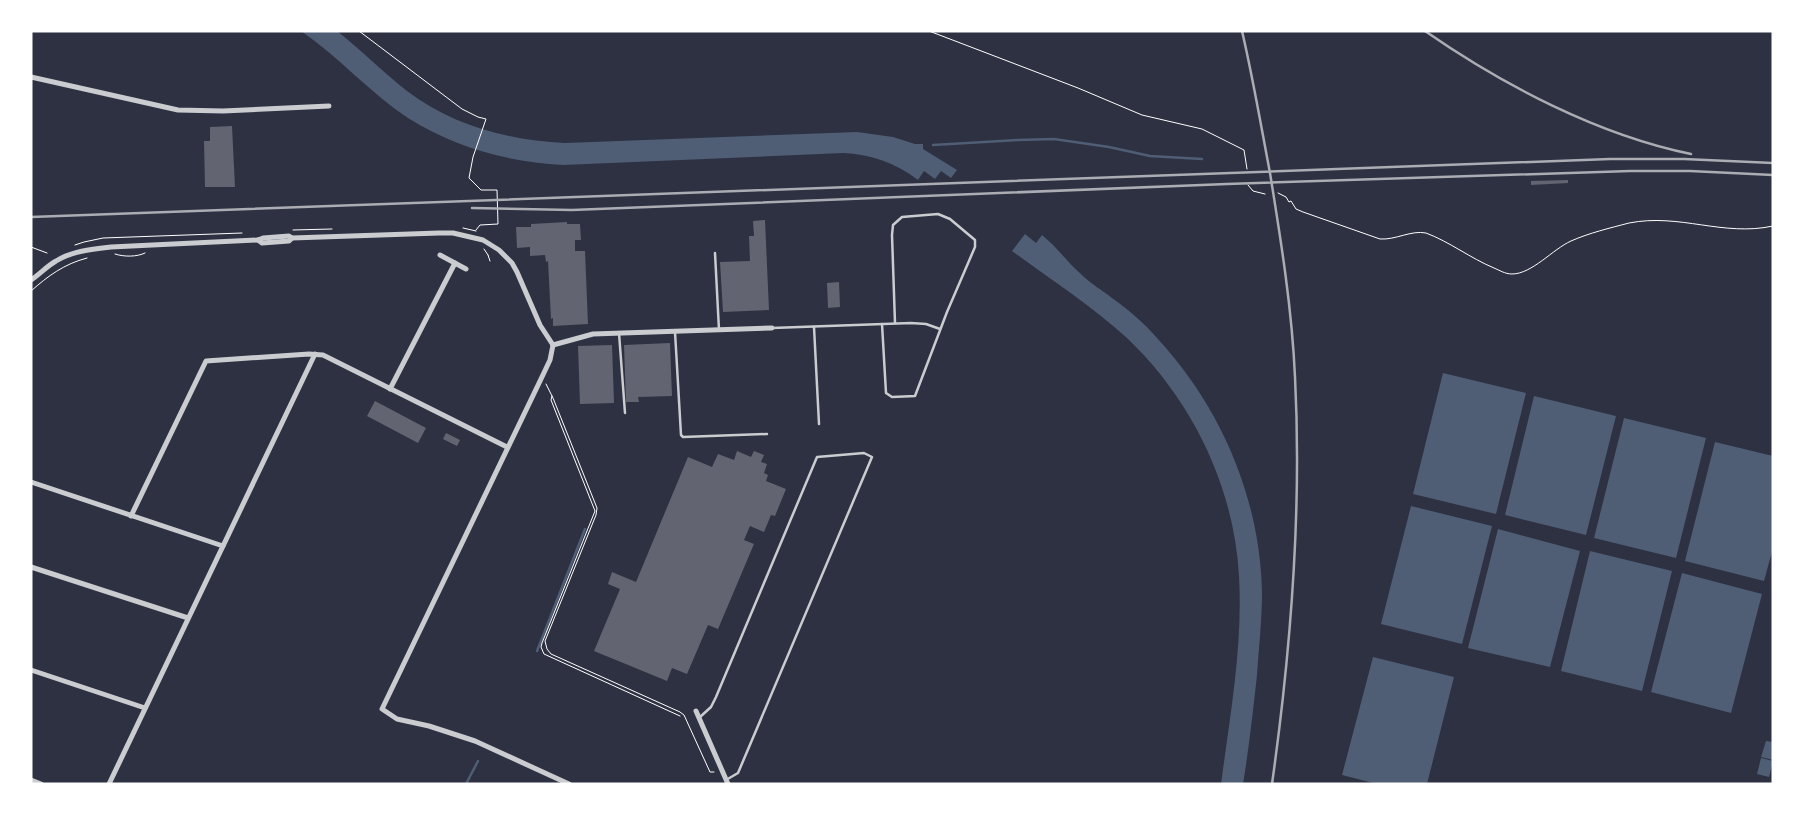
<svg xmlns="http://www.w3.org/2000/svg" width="1804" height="815" font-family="Helvetica,sans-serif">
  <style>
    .water { fill: #4f5d75 }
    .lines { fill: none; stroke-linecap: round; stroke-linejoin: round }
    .stream { stroke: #4f5d75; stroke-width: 2.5 }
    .building { fill: #626471 }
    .path { stroke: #fff; stroke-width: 1 }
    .service { stroke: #caccd0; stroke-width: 2.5 }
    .minor { stroke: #caccd0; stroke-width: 5 }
    .rail { stroke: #abadb3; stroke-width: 2.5 }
  </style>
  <rect width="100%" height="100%" fill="#2d3142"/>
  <g class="water">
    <path d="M 301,31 L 337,31 C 361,50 383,72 407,91 C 454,126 507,140 565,143 L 857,132 L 893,137 L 915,144 L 923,144 L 923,149 L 957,170 L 951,178 L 941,171 L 935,179 L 924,171 L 918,180 C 896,163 870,154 843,153 L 563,165 C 508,162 456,148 408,118 C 370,93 339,57 301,31 Z"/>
    <path d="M 1025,234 L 1036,243 L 1042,235 C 1057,247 1068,263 1082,275 C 1091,284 1102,290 1112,298 C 1129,310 1144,323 1157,338 C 1221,407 1260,498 1262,592 C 1262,619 1259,647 1257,675 C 1253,711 1249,748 1243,784 L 1221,784 C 1230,716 1243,645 1239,576 C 1234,486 1192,400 1127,338 C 1092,306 1050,279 1012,251 Z"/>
    <path d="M 1443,373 L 1526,393 L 1496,514 L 1413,494 Z"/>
    <path d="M 1534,396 L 1616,416 L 1586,535 L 1505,515 Z"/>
    <path d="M 1624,418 L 1706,438 L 1676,558 L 1594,538 Z"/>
    <path d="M 1715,442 L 1773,456 L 1773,548 L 1764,581 L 1685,561 Z"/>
    <path d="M 1411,506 L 1492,526 L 1462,644 L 1381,624 Z"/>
    <path d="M 1498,529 L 1580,551 L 1550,667 L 1468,648 Z"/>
    <path d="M 1590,551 L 1672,571 L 1642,691 L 1561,671 Z"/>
    <path d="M 1682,573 L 1762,594 L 1731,713 L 1651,692 Z"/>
    <path d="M 1373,657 L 1454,677 L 1427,784 L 1377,784 L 1342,775 Z"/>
    <path d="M 1766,741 L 1773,742 L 1773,760 L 1761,757 Z"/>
    <path d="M 1761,758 L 1773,761 L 1769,777 L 1757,774 Z"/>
  </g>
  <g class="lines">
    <g class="stream">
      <path d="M 933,145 L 1018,140 L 1054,139 L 1109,147 L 1150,156 L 1202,159"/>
      <path d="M 537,651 L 585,529"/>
      <path d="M 466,784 L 478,761"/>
    </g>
  </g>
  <g class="building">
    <path d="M 232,126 L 235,187 L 205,187 L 204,141 L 210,141 L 210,127 Z"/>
    <path d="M 1568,180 L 1568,183 L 1531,185 L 1531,181 Z"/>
    <path d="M 765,220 L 769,310 L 723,312 L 720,262 L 750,261 L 749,236 L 754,236 L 753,221 Z"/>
    <path d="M 567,222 L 567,224 L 580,224 L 581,240 L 575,240 L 575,251 L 585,251 L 588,324 L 553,326 L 553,318 L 551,319 L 548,261 L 546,262 L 545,255 L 530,256 L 530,247 L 517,248 L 516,227 L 531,227 L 531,224 Z"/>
    <path d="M 839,282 L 840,307 L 828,308 L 827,283 Z"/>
    <path d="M 670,343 L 672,396 L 638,397 L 639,402 L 626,402 L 624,345 Z"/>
    <path d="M 612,345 L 614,403 L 580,404 L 578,346 Z"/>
    <path d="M 375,401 L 426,428 L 418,443 L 367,416 Z"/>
    <path d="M 446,433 L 460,440 L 457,446 L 443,439 Z"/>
    <path d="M 737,451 L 751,457 L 754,451 L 764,455 L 761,462 L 767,464 L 764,473 L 768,475 L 766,481 L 786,489 L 775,516 L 771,515 L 764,532 L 750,526 L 744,540 L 754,544 L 718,629 L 708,625 L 687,674 L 672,668 L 667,681 L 594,651 L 620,589 L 608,584 L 612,572 L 636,582 L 688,457 L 712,467 L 718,454 L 734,460 Z"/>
  </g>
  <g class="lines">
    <g class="path">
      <path d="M 359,31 L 462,109 L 478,117 L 486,119 L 473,157 L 469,178 L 481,190 L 497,190 L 498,224 L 480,225 L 476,230"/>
      <path d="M 929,31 L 1078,88 L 1142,115 L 1202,129 L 1244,150 L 1247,169"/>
      <path d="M 1248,185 L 1253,191 L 1265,194"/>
      <path d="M 1278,193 L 1286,197 L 1289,202 L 1291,201 L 1296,209 L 1303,212 L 1380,239 C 1396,240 1411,230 1426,233 C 1450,242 1470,258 1494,268 C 1499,270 1505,274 1512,274 C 1532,274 1553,249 1571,241 C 1589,233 1610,228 1629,223 C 1680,213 1723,237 1773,226"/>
      <path d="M 463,228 L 476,231"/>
      <path d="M 293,230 L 332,229"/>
      <path d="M 75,245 L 84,242 L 103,238 L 242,233"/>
      <path d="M 31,247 L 47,253"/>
      <path d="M 484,249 L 488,255"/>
      <path d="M 115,254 C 124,257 137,257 145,253"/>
      <path d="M 488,255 L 490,261"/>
      <path d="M 31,291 C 48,276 64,264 87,258"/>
      <path d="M 546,384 L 553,398 L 597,508 L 596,515 L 545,641 L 547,649 L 551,654 L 680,712 L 684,715 L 710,772 L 714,772"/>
      <path d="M 552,396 L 551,400 L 595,511 L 542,643 L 541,647 L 544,654 L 680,716"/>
    </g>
    <g class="service">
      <path d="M 715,253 L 719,330"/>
      <path d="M 882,324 L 886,393 L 892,397 L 915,396 L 947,312 L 975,247 L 975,240 L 950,219 L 938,214 L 902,217 L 893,225 L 892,235 L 895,323"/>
      <path d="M 814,327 L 819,424"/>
      <path d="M 772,328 L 911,323 L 926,324 L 940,329"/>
      <path d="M 675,332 L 681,435 L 683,437 L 767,434"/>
      <path d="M 619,333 L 625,413"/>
      <path d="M 700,717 L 711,707 L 716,697 L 817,457 L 864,453 L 872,457 L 738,773 L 726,780"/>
    </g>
    <g class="minor">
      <path d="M 31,77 L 178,110 L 223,111 L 329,106"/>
      <path d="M 258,240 L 262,243 L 289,241 L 292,238"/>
      <path d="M 440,255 L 466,269"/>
      <path d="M 31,280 C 40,274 47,266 56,261 C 72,251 93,249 111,247 L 258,240 L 263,238 L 289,236 L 292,238 L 439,233 L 453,233 L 483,240 L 499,250 L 512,263 L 517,272 L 540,325 L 553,345"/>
      <path d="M 553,345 L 550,360 L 541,379 L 382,709 L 397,719 L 429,726 L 475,741 L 569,784"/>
      <path d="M 553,345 L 593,334 L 772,328"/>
      <path d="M 390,389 L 455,263"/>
      <path d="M 31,482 L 223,546"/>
      <path d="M 131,516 L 206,361 L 309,354 L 323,355 L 507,447"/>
      <path d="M 31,567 L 188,618"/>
      <path d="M 31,670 L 145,708"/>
      <path d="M 696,711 L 728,784"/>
      <path d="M 31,780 L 41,784"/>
      <path d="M 109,784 L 315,354"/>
    </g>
    <g class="rail">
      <path d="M 1242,31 C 1253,78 1261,126 1270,173 C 1281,241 1292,309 1295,377 C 1302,513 1291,649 1272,784"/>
      <path d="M 1425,31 C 1503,85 1598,135 1691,154"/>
      <path d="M 472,208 L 572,210 L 1227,184 L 1630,171 L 1690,171 L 1773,175"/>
      <path d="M 31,217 L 1610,159 L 1684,159 L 1773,163"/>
    </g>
  </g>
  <rect width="1804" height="815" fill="none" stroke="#ffffff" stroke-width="65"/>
</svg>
